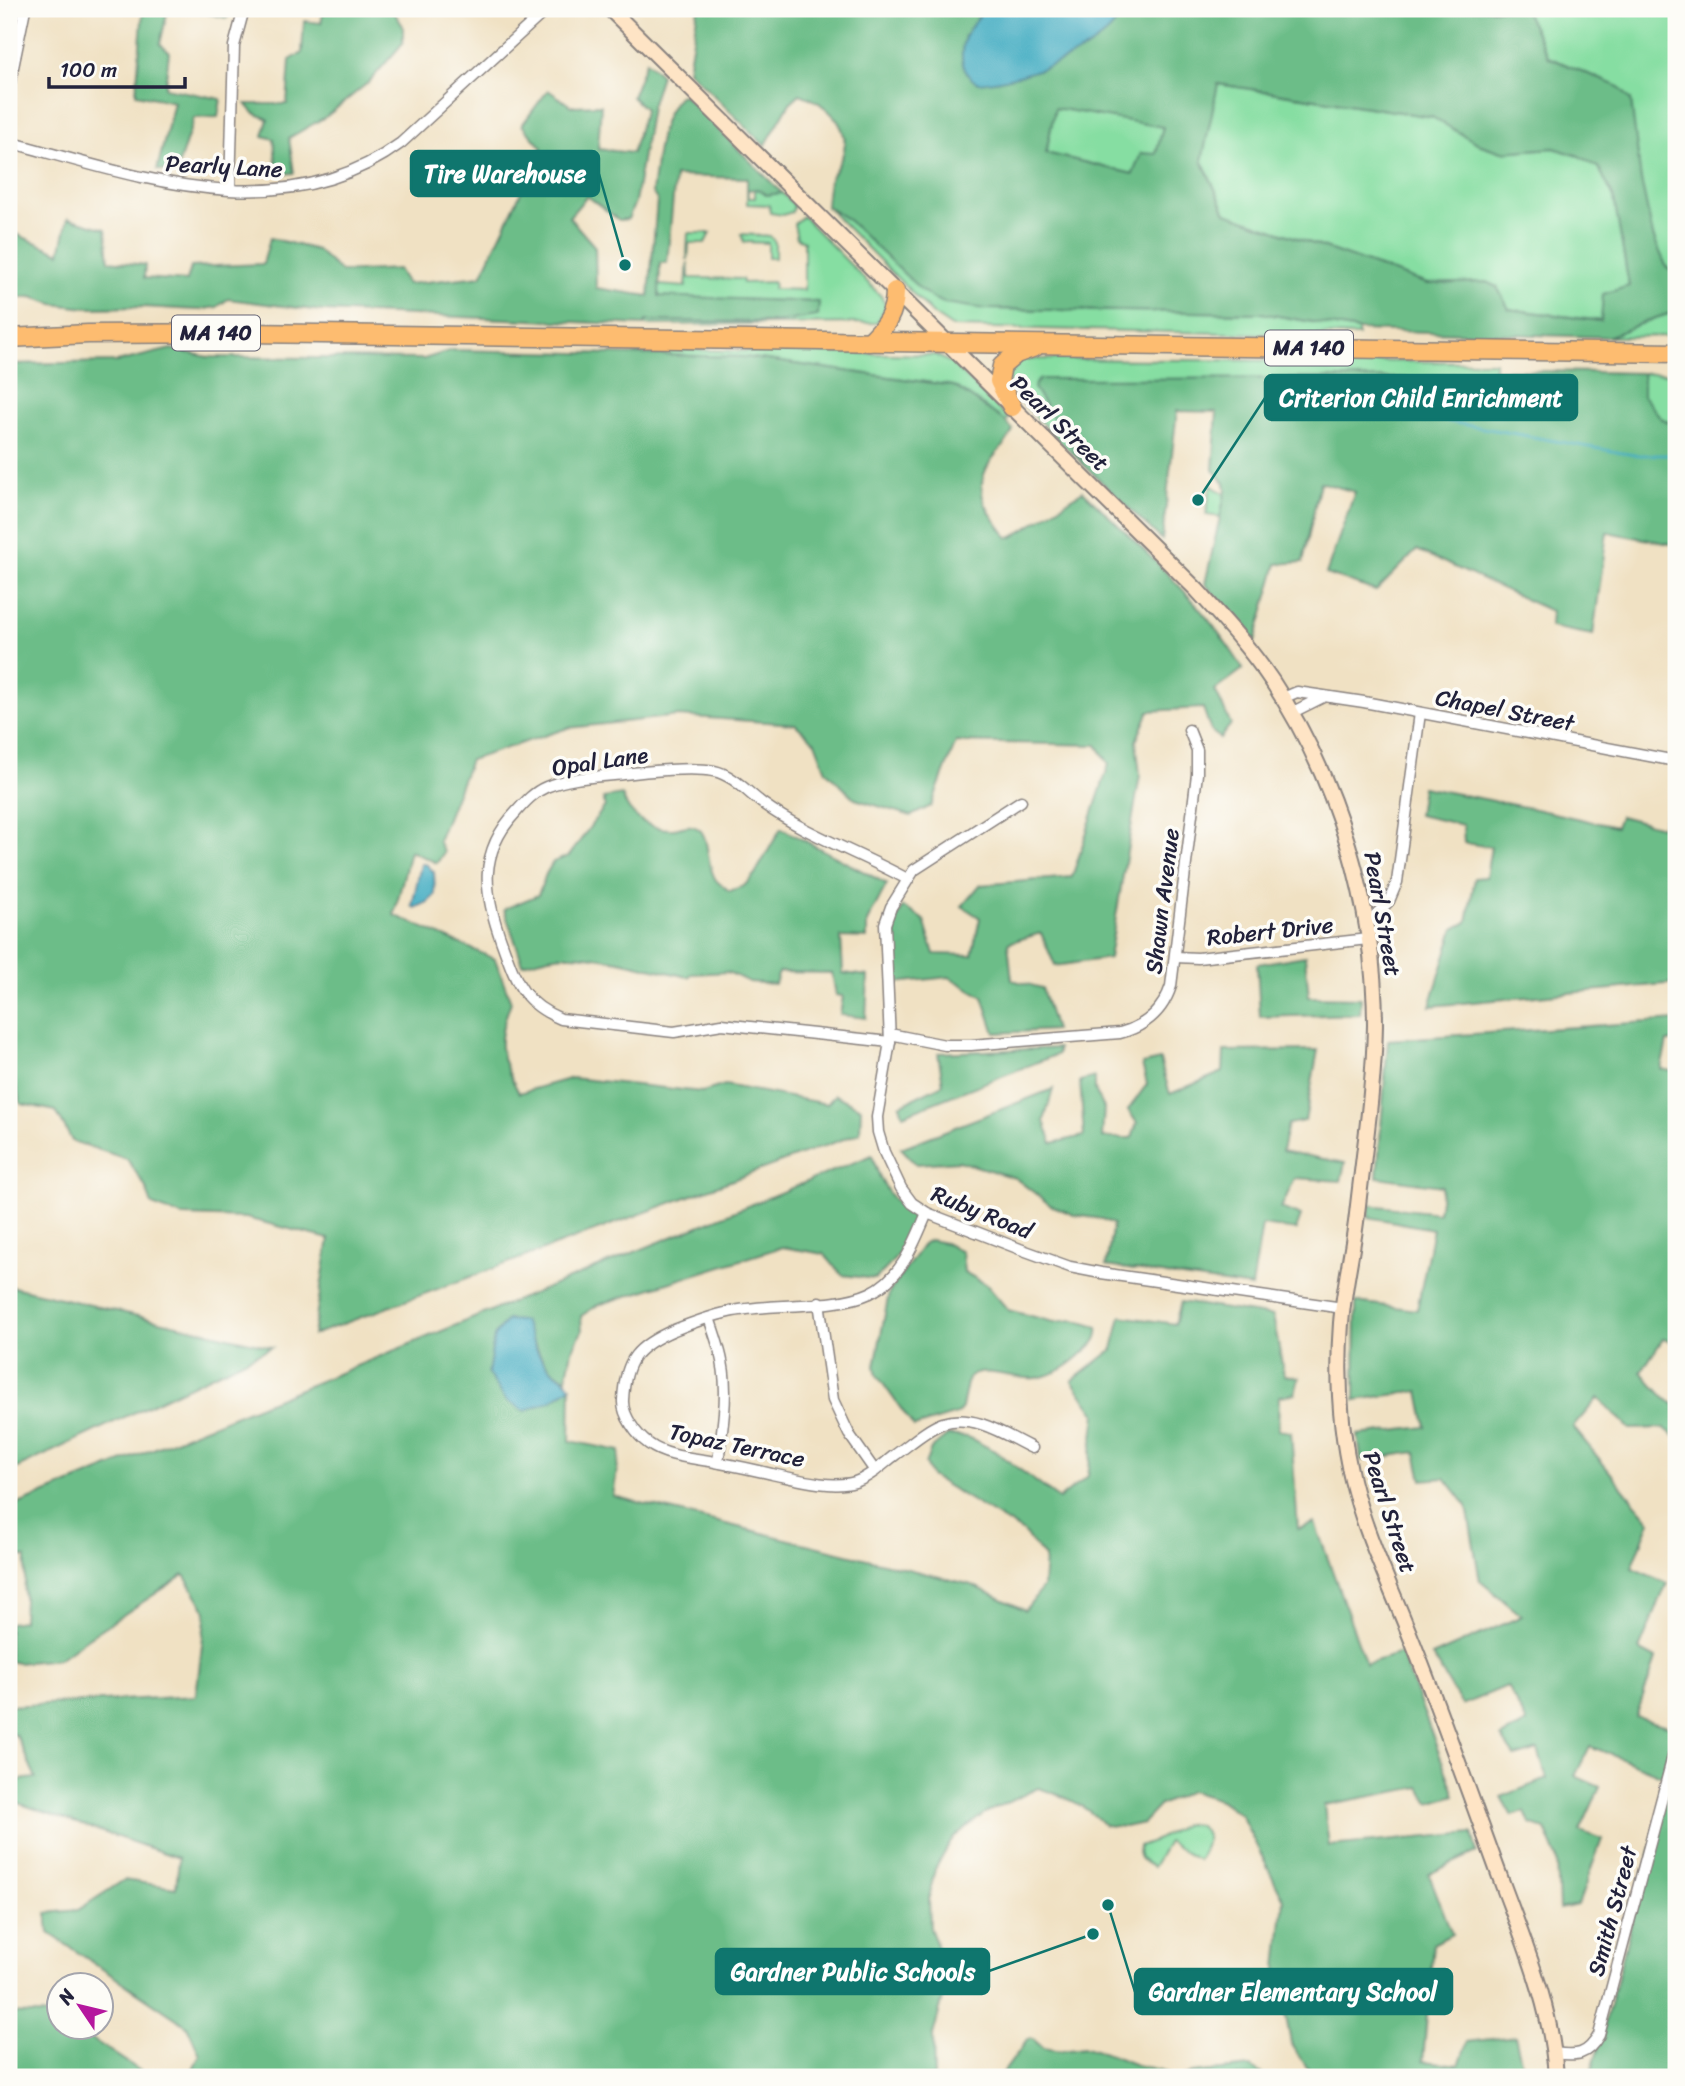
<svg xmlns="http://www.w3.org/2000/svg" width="1685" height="2086" font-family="Sriracha,sans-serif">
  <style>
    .green { fill: #86dea2; stroke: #54806e; stroke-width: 2 }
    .forest { fill: #6cbd88; stroke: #477062; stroke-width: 2; fill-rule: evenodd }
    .water { fill: #44adc3; stroke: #33687f; stroke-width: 2 }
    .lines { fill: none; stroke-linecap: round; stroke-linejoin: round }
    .stream { stroke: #44adc3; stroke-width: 2.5 }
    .street-casing { stroke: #89827f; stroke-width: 13 }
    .secondary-casing { stroke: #89827f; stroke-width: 18 }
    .highway-casing { stroke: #89827f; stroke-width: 21 }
    .street { stroke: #fff; stroke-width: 10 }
    .secondary { stroke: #fee4c5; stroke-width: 14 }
    .highway { stroke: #fdbc6f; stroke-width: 18 }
    .labels { text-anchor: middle; stroke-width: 7; stroke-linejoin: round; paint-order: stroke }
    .shield { fill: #fdfcf7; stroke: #646373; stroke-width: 2 }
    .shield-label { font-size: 21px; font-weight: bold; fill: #22223b }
    .street-label { font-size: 23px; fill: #22223b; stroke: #fdfcf7 }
    .leader { fill: none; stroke: #0f766e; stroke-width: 2.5 }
    .callout-dot { fill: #0f766e; stroke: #fdfcf7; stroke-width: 2.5 }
    .callout { fill: #0f766e; stroke: #0f766e; stroke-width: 2.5 }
    .callout-label { font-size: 24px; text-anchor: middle; font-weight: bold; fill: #fff }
  </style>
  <rect width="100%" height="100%" fill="#fdfcf7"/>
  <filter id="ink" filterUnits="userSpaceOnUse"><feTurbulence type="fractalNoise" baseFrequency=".0143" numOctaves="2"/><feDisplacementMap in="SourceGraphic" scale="14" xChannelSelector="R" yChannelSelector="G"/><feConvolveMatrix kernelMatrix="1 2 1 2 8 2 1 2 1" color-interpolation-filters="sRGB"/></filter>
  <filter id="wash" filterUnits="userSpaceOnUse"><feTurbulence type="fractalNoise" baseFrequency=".00686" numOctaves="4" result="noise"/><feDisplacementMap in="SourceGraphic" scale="28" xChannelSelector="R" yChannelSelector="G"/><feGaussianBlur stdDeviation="1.57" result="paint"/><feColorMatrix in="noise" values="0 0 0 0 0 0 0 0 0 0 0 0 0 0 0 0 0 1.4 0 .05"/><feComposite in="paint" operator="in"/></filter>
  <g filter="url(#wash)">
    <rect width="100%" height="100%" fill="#f0e1c3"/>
    <g class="green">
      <path d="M 1524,9 L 1657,9 L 1676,18 L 1676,274 C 1673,272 1670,271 1667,268 C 1647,246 1633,132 1631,100 L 1600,79 L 1548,57 Z"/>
      <path d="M 1217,84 L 1432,117 L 1481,145 L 1502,152 L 1554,148 L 1579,156 L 1599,168 L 1614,197 L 1629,286 L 1602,321 L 1509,309 L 1497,287 L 1486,282 L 1427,284 L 1226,213 L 1202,160 Z"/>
      <path d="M 1055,107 L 1163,127 L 1156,154 L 1133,174 L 1046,153 Z"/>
      <path d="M 755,189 L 758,189 L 766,195 L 782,193 L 794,205 L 792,212 L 783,215 L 770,213 L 769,205 L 747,204 L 747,190 L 749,198 L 755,198 Z"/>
      <path d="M 826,206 L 984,309 L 1261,313 L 1358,330 L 1358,336 L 952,327 L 934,315 Z"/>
      <path d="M 803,216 L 881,296 L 886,306 L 877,323 L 644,325 L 645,321 L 779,322 L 819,302 L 659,297 L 659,285 L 686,287 L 688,262 L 689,278 L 742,279 L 743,283 L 774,282 L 773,289 L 804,290 L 804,241 L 797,238 L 794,224 Z"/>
      <path d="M 688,233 L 710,233 L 705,243 L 689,243 L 688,259 L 687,259 Z"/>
      <path d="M 741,234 L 770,236 L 775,242 L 775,258 L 768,258 L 768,243 L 744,242 Z"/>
      <path d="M 1676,312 L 1676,336 L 1607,337 C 1630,329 1652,317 1676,312 Z"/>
      <path d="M 638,349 L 936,355 L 951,363 L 1009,419 L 1005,421 L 954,386 L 745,357 L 638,355 Z"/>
      <path d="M 1018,359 L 1031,359 L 1495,362 L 1495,370 L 1423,378 L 1035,384 L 1039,396 L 1084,465 L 1017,398 L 1005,372 Z"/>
      <path d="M 1643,373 L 1676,374 L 1676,426 L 1661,418 L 1643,396 Z"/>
      <path d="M 1211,485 L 1225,495 L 1220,517 L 1206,515 Z"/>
      <path d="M 1185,1824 L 1199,1825 C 1212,1837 1205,1848 1198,1860 L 1168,1842 L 1153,1867 C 1142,1861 1136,1859 1139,1846 L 1158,1839 Z"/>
    </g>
    <g class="forest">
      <path d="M 143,9 L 168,9 L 160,44 L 169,52 L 165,88 L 221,99 L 218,117 L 194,118 L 176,172 L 157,170 L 174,102 L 136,94 Z"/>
      <path d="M 188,9 L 227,9 L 231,11 L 227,18 Z"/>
      <path d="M 324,9 L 392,9 L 403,26 L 403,43 L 370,81 L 327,116 L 289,138 L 294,173 L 277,174 L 274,139 L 263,136 L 268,119 L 254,113 L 246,104 L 287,104 L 290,60 L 302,53 L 304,21 L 321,23 Z"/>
      <path d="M 698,9 L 985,9 L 965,36 L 1121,16 L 1124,9 L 1524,9 L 1548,57 L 1619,87 L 1631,100 L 1641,180 L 1653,236 L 1667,268 L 1676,274 L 1676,312 C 1652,317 1630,329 1607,337 L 1358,330 L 1261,313 L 984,309 L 944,303 L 934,299 L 921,290 L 846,218 L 826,206 C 827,197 827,187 830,179 C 834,171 840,163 843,154 C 852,125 824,102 800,94 L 790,103 L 765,146 L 688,70 ZM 1218,84 L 1432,117 L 1481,145 L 1502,152 L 1554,148 L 1579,156 L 1599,168 L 1614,198 L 1629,286 L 1603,294 L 1601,321 L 1509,309 L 1497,287 L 1486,282 L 1427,284 L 1226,213 L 1202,161 ZM 1055,108 L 1163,127 L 1156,154 L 1141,153 L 1133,174 L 1046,153 Z"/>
      <path d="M 646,61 L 661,75 L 651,107 L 635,202 L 628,219 L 619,220 L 587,196 L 569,217 L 595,247 L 596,288 L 649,296 L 657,200 L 652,192 C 657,161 657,120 679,96 L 684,95 L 782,193 L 766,195 L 758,189 L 747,190 L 747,178 L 675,176 L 667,263 L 660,263 L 659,296 L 819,302 L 818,316 L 779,322 L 646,321 L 644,325 L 322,311 L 228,299 L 217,307 L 198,310 L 142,307 L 86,308 L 53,304 L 32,297 L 9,298 L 9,231 L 60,253 L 68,218 L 106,229 L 109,261 L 145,265 L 144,278 L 187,281 L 191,267 L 263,264 L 270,238 L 317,250 L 341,272 L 398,269 L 407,284 L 481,276 L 542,148 L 522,125 L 548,90 L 571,106 L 601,105 L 598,149 L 632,153 L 645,109 L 632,97 Z"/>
      <path d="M 171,349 L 208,357 L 424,359 L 452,350 L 745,357 L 954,386 L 1005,421 L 1013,430 C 1008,443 997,451 990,462 C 970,495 990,512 1008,538 L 1013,537 L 1083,491 C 1140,547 1202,600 1243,669 L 1215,690 L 1231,724 L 1220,738 L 1211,731 L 1203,708 L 1149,711 L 1136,741 L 1140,775 L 1109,958 L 1055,966 L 1041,933 L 1008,943 L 1012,980 L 1042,988 L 1055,1030 L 995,1033 L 983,997 L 949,977 L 896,983 L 895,923 L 903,907 L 924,920 L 934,954 L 972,955 L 980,918 L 962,906 L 980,885 L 1072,877 L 1109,764 L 1097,745 L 956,742 L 931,806 L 911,816 L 855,799 L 826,771 L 815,742 L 795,724 L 678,716 L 568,728 L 470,760 L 438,841 L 444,852 L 437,863 L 410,851 L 394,915 L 495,959 L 511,1002 C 495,1045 498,1053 519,1093 L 572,1078 L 702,1092 L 725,1085 L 827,1104 L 835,1095 L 861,1108 L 860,1133 L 313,1335 L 329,1239 L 246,1218 L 182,1216 L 152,1205 L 145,1186 L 127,1159 L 72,1141 L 56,1111 L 21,1104 L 9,1062 L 9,364 L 117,362 Z"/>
      <path d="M 1495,370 L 1643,373 L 1643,396 L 1661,418 L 1676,426 L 1676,545 L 1607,532 L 1593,635 L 1550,627 L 1551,611 L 1417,550 L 1376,591 L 1326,574 L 1355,492 L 1320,482 L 1303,562 L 1277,564 L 1255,641 L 1205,584 L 1226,490 L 1225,483 L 1213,470 L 1217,412 L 1177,411 L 1162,540 L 1084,465 L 1034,388 L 1035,384 L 1040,379 L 1047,379 L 1423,378 Z"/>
      <path d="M 1422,787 L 1535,809 L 1616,827 L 1620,816 L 1662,827 L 1668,808 L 1676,810 L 1676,983 L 1430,1006 L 1454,929 L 1467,922 L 1475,878 L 1486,877 L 1491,847 L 1464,843 L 1463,825 L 1418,815 Z"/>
      <path d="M 622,795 C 629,817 649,830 673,829 C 683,828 689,822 699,829 C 710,838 706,867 716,880 C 719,884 725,887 729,891 L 744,886 L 755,874 L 781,828 L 887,884 L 867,922 L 867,938 L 841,937 L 843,973 L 868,976 L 866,1018 L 840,1015 L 843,996 L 836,995 L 832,973 L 779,972 L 775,984 L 749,982 L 728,972 L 692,974 L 688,977 C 650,969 610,956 571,955 C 555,954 538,960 523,964 L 504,909 L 538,895 L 546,874 L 553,862 L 569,856 L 605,806 L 603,798 Z"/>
      <path d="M 1305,956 L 1309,997 L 1361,998 L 1360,1014 L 1260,1017 L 1257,964 Z"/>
      <path d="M 1676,1020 L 1676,1041 L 1667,1042 L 1661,1069 L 1676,1072 L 1676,1343 L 1663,1339 L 1641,1372 L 1665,1398 L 1676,1405 L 1676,1437 L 1664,1428 L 1630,1429 L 1598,1398 L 1573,1427 L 1650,1521 L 1632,1568 L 1667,1583 L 1639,1650 L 1656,1659 L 1636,1717 L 1674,1728 L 1663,1776 L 1590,1746 L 1575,1776 L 1600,1787 L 1580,1831 L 1602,1839 L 1578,1905 L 1559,1909 L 1557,1858 L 1545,1829 L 1530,1824 L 1525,1812 L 1512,1816 L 1501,1797 L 1547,1779 L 1538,1750 L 1515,1757 L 1501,1737 L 1527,1723 L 1507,1686 L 1462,1705 L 1432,1656 L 1522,1616 L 1480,1581 L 1467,1506 L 1445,1478 L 1422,1480 L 1416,1452 L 1361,1460 L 1358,1435 L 1426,1427 L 1419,1391 L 1355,1400 L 1356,1302 L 1417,1310 L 1433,1229 L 1368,1217 L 1370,1205 L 1438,1213 L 1442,1186 L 1377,1177 L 1388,1040 Z"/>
      <path d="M 1058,1048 L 1058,1054 L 903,1115 L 900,1105 L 943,1084 L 938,1053 Z"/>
      <path d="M 1318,1050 L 1305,1121 L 1288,1124 L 1282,1151 L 1345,1163 L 1341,1181 L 1295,1178 L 1281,1208 L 1301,1216 L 1296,1230 L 1262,1225 L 1252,1287 L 1106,1266 L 1113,1224 L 1102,1219 L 1074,1215 L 1050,1205 L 1015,1178 L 959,1161 L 916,1164 L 901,1148 L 1053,1089 L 1044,1121 L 1052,1143 L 1084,1136 L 1080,1081 L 1095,1077 L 1095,1090 L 1104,1108 L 1102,1138 L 1132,1138 L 1137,1123 L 1128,1110 L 1147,1084 L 1142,1064 L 1160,1060 L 1170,1094 L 1223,1072 L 1224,1051 Z"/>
      <path d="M 872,1155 C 881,1186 891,1201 916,1220 C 906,1244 895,1263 875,1279 L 842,1275 L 824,1254 L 782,1247 L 598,1305 L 581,1316 L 582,1331 L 572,1351 L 566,1379 C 549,1370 542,1361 535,1344 L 552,1400 L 571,1387 L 570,1441 L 620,1451 L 613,1496 L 972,1585 L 1025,1610 L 1043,1587 L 1045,1557 L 1023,1532 L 931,1476 L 925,1464 L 931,1449 L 948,1435 L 968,1437 L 995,1451 L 1059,1499 L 1088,1476 L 1096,1414 L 1072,1381 L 1113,1349 L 1121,1316 L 1175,1324 L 1181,1302 L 1273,1316 L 1284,1375 L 1299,1377 L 1295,1394 L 1279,1396 L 1278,1430 L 1291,1432 L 1298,1529 L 1315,1523 L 1366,1664 L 1401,1653 L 1455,1795 L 1429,1803 L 1420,1787 L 1324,1805 L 1329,1846 L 1472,1833 L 1477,1852 L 1429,1874 L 1452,1934 L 1433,1944 L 1423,2061 L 1459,2065 L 1467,2042 L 1515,2036 L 1522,2064 L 1516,2077 L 1320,2077 L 1308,2069 L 1291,2043 L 1277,1968 L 1284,1900 L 1241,1815 L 1220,1800 L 1190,1791 L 1160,1805 L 1143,1823 L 1125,1827 L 1104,1825 C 1085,1804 1064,1796 1038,1788 L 985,1813 L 954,1837 L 935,1869 L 929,1897 L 930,1928 L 949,1976 L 933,2035 L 934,2077 L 189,2077 L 200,2055 L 187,2026 L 49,1933 L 47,1913 L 78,1910 L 124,1880 L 176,1888 L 179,1858 L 9,1800 L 9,1781 L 36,1778 L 16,1735 L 9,1734 L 9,1706 L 196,1696 L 206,1611 L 184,1575 L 88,1638 L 59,1659 L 17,1663 L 9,1661 L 9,1623 L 23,1621 L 26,1557 L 9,1556 L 9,1508 Z"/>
      <path d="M 930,1240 L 945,1243 L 962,1252 L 964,1272 L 986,1284 L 1008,1310 L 1054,1322 L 1074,1320 L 1098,1327 C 1100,1340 1091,1346 1083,1353 C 1069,1366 1056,1375 1036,1378 C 1014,1381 985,1364 968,1378 L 962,1408 L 957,1414 L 914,1427 L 877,1375 L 875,1366 L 889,1293 L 924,1243 Z"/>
      <path d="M 9,1286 L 272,1347 L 9,1472 Z"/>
      <path d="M 1676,1753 L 1676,2077 L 1590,2077 L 1598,2050 Z"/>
      <path d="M 59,2005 L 60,2026 L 79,2027 L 80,2031 L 145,2074 L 155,2077 L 21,2077 L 13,2071 L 9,2075 L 9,2013 L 55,2015 L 53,2007 Z"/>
      <path d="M 1028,2039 L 1033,2039 L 1043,2048 L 1061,2051 L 1084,2048 L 1100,2051 L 1136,2065 L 1161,2070 L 1173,2077 L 1000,2077 Z"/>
      <path d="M 1250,2067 L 1267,2077 L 1183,2077 L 1193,2073 Z"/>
    </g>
    <g class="water">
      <path d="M 985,9 L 1124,9 C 1107,53 1020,80 978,83 C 961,75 959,54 965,37 C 969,27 979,17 985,9 Z"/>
      <path d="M 421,864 L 426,864 L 434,872 L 435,895 L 428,902 L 415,908 L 412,906 Z"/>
      <path d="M 507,1320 L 524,1321 C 530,1334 535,1352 545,1363 C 553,1373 564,1377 571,1387 L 552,1400 L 525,1411 L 507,1401 L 488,1374 L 494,1336 Z"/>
    </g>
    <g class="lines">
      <path class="stream" d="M 1399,410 L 1455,423 L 1634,455 L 1676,455"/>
    </g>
  </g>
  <g filter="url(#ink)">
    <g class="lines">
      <defs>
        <g id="street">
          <path d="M 9,87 L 25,9"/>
          <path d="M 9,142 C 136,176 282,231 401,143 L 547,9"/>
          <path d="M 230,189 L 234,46 L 244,9"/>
          <path d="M 1283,698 L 1297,692 L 1364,702 L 1676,761"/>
          <path d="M 1291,713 L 1323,697"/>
          <path d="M 1021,801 L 914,870 L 891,907 L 885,924 L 890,1042 L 877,1117 L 878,1132 L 884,1152 L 901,1188 L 912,1203 L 927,1213 L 1020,1249 L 1070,1267 L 1101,1273 L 1343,1308"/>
          <path d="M 1366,925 L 1389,901 L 1397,882 L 1420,713"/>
          <path d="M 1176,957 L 1198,958 L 1368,939"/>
          <path d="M 890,1034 L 945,1045 L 971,1045 L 1120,1033 C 1146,1026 1163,1011 1171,986 L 1197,774 L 1197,750 L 1189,730"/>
          <path d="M 890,1042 L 722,1024 L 674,1032 L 561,1019 C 521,1002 516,981 502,943 C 484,894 477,853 517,811 C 525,802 534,792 546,787 C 569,777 598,777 624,774 C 646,771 693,767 714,771 C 733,775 747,792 762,803 C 806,835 860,853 907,879"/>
          <path d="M 927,1213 C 914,1243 902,1278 870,1293 C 833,1310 770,1302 729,1312 C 711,1316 692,1323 674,1330 C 637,1346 625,1359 623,1400 C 622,1415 637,1436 649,1444 C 668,1458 698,1458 720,1463 C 737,1466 755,1470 772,1474 C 796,1479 831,1489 855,1482 C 870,1477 883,1464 895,1455 C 909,1445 926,1429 943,1423 C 974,1413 1005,1435 1032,1448"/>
          <path d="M 819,1302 L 833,1400 L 849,1434 L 875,1471"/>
          <path d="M 709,1318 C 714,1332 719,1346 722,1361 C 729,1394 722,1429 718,1462"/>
          <path d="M 1554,2053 C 1577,2056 1587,2056 1599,2035 L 1676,1745"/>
        </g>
        <path id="secondary" d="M 610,9 L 1197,590 C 1223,619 1250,648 1272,681 C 1338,781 1375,905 1375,1025 C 1374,1088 1364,1151 1357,1214 C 1353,1250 1344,1287 1341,1323 C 1337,1375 1340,1430 1352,1480 C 1366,1537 1392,1589 1413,1643 C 1445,1724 1474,1806 1504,1888 C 1527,1950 1552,2010 1556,2077"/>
        <g id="highway">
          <path d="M 9,338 L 88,334 L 248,333 L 1676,353"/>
          <path d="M 869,342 C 885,327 895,314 895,291"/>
          <path d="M 1012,407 L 999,381 L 1002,366 L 1016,354 L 1035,347"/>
        </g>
      </defs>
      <use href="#street" class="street-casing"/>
      <use href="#secondary" class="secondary-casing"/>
      <use href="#highway" class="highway-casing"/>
      <use href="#street" class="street"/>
      <use href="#secondary" class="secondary"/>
      <use href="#highway" class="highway"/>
    </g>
  </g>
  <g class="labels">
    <g class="shield">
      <rect x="172" y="315.5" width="88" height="35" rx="5"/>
      <rect x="1265" y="330.5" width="88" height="35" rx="5"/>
    </g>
    <g class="shield-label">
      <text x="216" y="340">MA 140</text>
      <text x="1309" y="355">MA 140</text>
    </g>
    <g class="street-label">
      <text transform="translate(224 166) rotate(3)" y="8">Pearly Lane</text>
      <text transform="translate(1060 423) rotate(44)" y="8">Pearl Street</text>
      <text transform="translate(1505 710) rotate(11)" y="8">Chapel Street</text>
      <text transform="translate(600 761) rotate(-8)" y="8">Opal Lane</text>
      <text transform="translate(1162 901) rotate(-83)" y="8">Shawn Avenue</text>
      <text transform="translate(1383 914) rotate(80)" y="8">Pearl Street</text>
      <text transform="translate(1270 931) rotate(-6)" y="8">Robert Drive</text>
      <text transform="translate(982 1212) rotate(22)" y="8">Ruby Road</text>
      <text transform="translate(737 1445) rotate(12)" y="8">Topaz Terrace</text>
      <text transform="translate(1390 1512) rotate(72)" y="8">Pearl Street</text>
      <text transform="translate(1612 1911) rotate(-75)" y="8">Smith Street</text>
    </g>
  </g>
  <path class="leader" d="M625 265L599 174M1198 500L1265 398M1093 1934L989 1971M1108 1905L1135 1992"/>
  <g class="callout-dot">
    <circle cx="625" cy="265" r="7"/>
    <circle cx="1198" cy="500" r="7"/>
    <circle cx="1093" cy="1934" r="7"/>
    <circle cx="1108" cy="1905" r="7"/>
  </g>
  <g class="callout">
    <rect x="411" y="151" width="188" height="45" rx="7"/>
    <rect x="1265" y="375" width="312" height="45" rx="7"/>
    <rect x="716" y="1949" width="273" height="45" rx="7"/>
    <rect x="1135" y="1969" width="317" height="45" rx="7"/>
  </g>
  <g class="callout-label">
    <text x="505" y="182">Tire Warehouse</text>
    <text x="1421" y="406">Criterion Child Enrichment</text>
    <text x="853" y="1980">Gardner Public Schools</text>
    <text x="1293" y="2000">Gardner Elementary School</text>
  </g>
  <rect width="1685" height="2086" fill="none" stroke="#fdfcf7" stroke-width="35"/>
  <g transform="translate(80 2006) rotate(305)"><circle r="33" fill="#fdfcf7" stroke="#a5a5ac" stroke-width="2"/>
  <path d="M0-5L12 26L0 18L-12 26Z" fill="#b5179e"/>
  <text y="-10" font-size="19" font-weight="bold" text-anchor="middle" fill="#22223b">N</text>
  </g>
  <path d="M49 77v10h136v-10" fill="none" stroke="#22223b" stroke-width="3.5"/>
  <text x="60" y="77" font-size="21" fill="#22223b" stroke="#fdfcf7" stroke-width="5" paint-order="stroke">100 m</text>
</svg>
